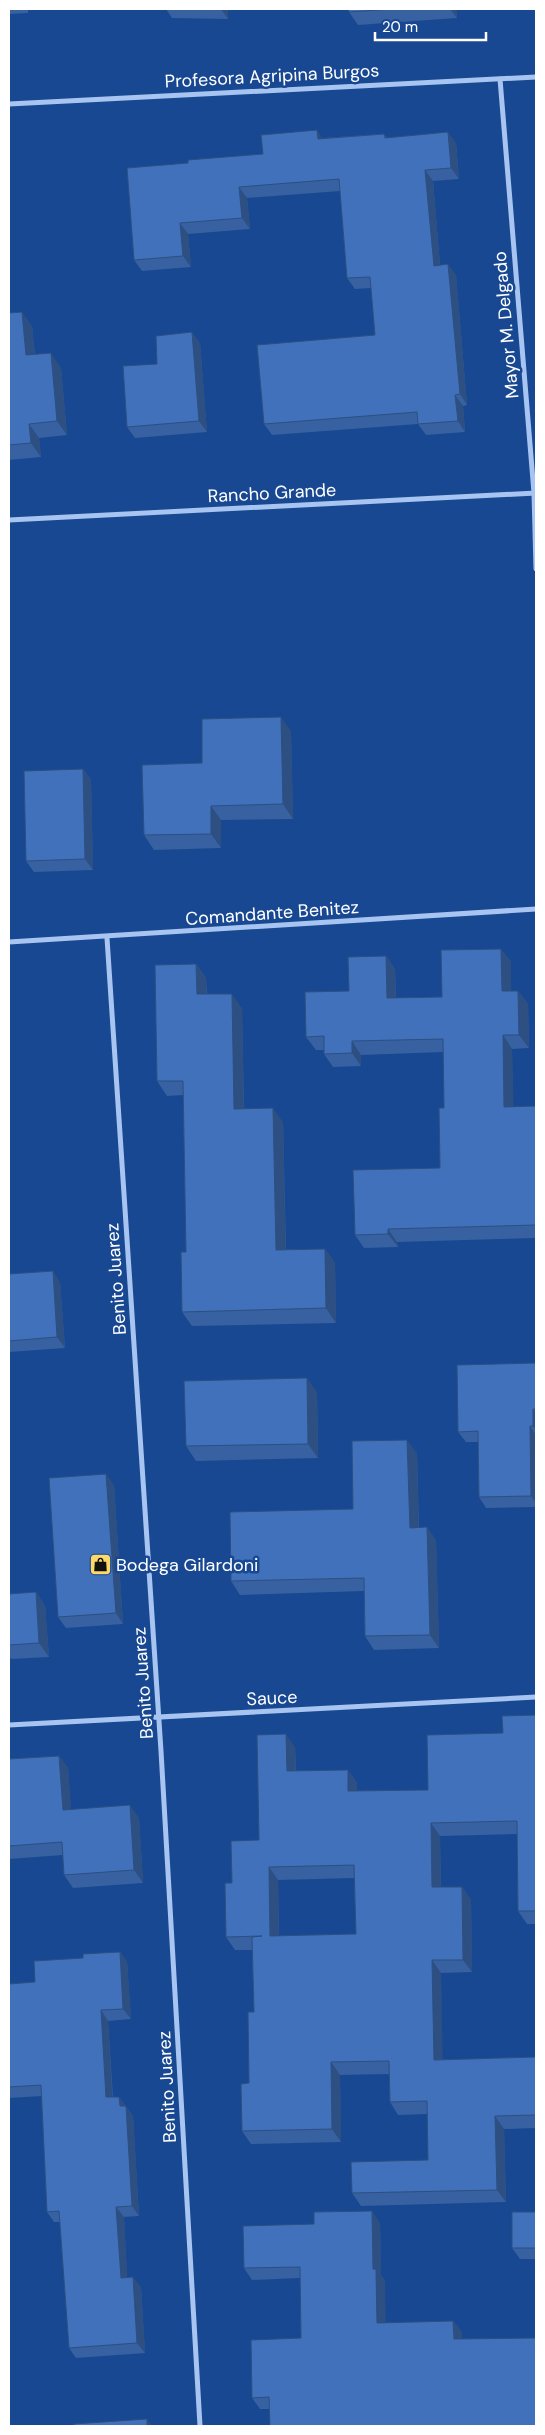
<svg xmlns="http://www.w3.org/2000/svg" width="545" height="2435" font-family="'DM Sans',sans-serif">
  <style>
    .lines { fill: none; stroke-linecap: round; stroke-linejoin: round }
    .minor { stroke: #a7c5f0; stroke-width: 5 }
    .wall { fill: #3761a0; fill-rule: evenodd }
    .shaded-wall { fill: #2d4f82 }
    .building { fill: #4071ba; stroke: #2d4f82; fill-rule: evenodd }
    .labels { text-anchor: middle; stroke-width: 5; stroke-linejoin: round; paint-order: stroke }
    .street-label { font-size: 18px; fill: #fff; stroke: #184892 }
    .poi-label { font-size: 18px; fill: #fff; stroke: #184892; text-anchor: start }
  </style>
  <rect width="100%" height="100%" fill="#184892"/>
  <g class="lines">
    <g class="minor">
      <path d="M 500,79 L 534,493 L 536,569"/>
      <path d="M 9,104 L 536,77"/>
      <path d="M 9,520 L 536,493"/>
      <path d="M 107,938 L 161,1751 L 200,2426"/>
      <path d="M 9,942 L 536,909"/>
      <path d="M 9,1725 L 536,1697"/>
    </g>
  </g>
  <g class="wall">
    <path d="M 9,9 L 28,9 L 28,13 L 9,14 Z"/>
    <path d="M 166,9 L 228,9 L 228,19 L 172,18 Z"/>
    <path d="M 348,9 L 456,9 L 457,18 L 358,25 L 349,12 Z"/>
    <path d="M 384,134 L 387,138 L 456,143 L 459,179 L 433,181 L 440,265 L 456,275 L 467,405 L 463,406 L 465,432 L 426,435 L 418,424 L 272,435 L 264,424 L 375,335 L 371,288 L 355,289 L 347,278 L 340,191 L 247,198 L 250,229 L 188,234 L 191,267 L 142,271 L 134,260 L 188,163 L 263,154 L 322,138 Z"/>
    <path d="M 9,313 L 32,326 L 35,355 L 61,368 L 67,435 L 39,438 L 41,457 L 9,460 Z"/>
    <path d="M 200,343 L 207,432 L 135,438 L 127,427 Z"/>
    <path d="M 291,731 L 293,819 L 221,820 L 221,848 L 154,850 L 144,835 L 202,763 Z"/>
    <path d="M 83,769 L 91,780 L 93,870 L 34,872 L 26,861 Z"/>
    <path d="M 501,949 L 511,962 L 511,991 L 518,991 L 528,1004 L 529,1048 L 512,1049 L 513,1107 L 536,1106 L 536,1238 L 397,1242 L 398,1247 L 364,1248 L 355,1235 L 440,1168 L 444,1108 L 444,1052 L 361,1055 L 361,1066 L 333,1067 L 324,1054 L 324,1050 L 316,1050 L 306,1037 L 349,991 L 386,956 L 395,969 L 396,998 L 442,997 Z"/>
    <path d="M 196,964 L 206,978 L 207,994 L 242,1008 L 244,1108 L 283,1122 L 286,1249 L 325,1249 L 335,1263 L 336,1323 L 192,1326 L 182,1312 L 186,1252 L 183,1095 L 167,1096 L 157,1081 Z"/>
    <path d="M 9,1274 L 60,1282 L 65,1348 L 9,1352 Z"/>
    <path d="M 536,1363 L 536,1507 L 486,1508 L 479,1497 L 478,1442 L 466,1442 L 458,1432 Z"/>
    <path d="M 317,1392 L 318,1458 L 196,1461 L 186,1446 Z"/>
    <path d="M 417,1453 L 419,1528 L 427,1527 L 436,1541 L 439,1648 L 374,1650 L 365,1636 L 364,1591 L 240,1595 L 231,1581 L 353,1509 Z"/>
    <path d="M 114,1485 L 123,1624 L 66,1628 L 58,1617 Z"/>
    <path d="M 36,1592 L 45,1606 L 49,1657 L 11,1659 L 9,1655 L 9,1594 Z"/>
    <path d="M 536,1715 L 536,1924 L 527,1924 L 518,1911 L 517,1834 L 440,1836 L 441,1887 L 462,1887 L 471,1900 L 472,1972 L 441,1973 L 442,2060 L 536,2057 L 536,2128 L 504,2129 L 506,2202 L 361,2206 L 352,2193 L 428,2160 L 428,2114 L 398,2115 L 390,2102 L 389,2074 L 340,2075 L 341,2142 L 251,2144 L 242,2131 L 249,2083 L 254,2012 L 252,1950 L 235,1950 L 226,1937 L 232,1883 L 259,1840 L 295,1747 L 296,1771 L 348,1770 L 357,1783 L 357,1791 L 428,1790 L 503,1733 ZM 354,1878 L 356,1934 L 279,1936 L 278,1880 Z"/>
    <path d="M 59,1756 L 68,1768 L 71,1810 L 139,1818 L 143,1883 L 73,1888 L 64,1875 L 63,1855 L 9,1859 L 9,1759 Z"/>
    <path d="M 120,1952 L 127,1962 L 131,2019 L 108,2021 L 113,2097 L 119,2097 L 133,2116 L 139,2216 L 124,2217 L 127,2277 L 141,2287 L 145,2353 L 76,2358 L 69,2348 L 60,2222 L 54,2222 L 47,2212 L 42,2096 L 9,2098 L 9,1984 L 35,1982 L 83,1958 Z"/>
    <path d="M 536,2212 L 536,2259 L 520,2259 L 512,2248 Z"/>
    <path d="M 380,2223 L 381,2275 L 385,2281 L 385,2323 L 453,2321 L 462,2332 L 462,2339 L 270,2409 L 260,2409 L 252,2398 L 301,2338 L 300,2278 L 252,2280 L 244,2268 Z"/>
  </g>
  <g class="shaded-wall">
    <path d="M 221,9 L 228,9 L 228,19 Z"/>
    <path d="M 450,9 L 456,9 L 457,18 Z"/>
    <path d="M 317,130 L 325,142 L 318,139 Z"/>
    <path d="M 448,132 L 456,143 L 459,179 L 451,168 Z"/>
    <path d="M 425,170 L 433,181 L 441,277 L 434,266 Z"/>
    <path d="M 239,187 L 247,198 L 250,229 L 242,218 Z"/>
    <path d="M 180,223 L 188,234 L 191,267 L 183,256 Z"/>
    <path d="M 448,264 L 456,275 L 467,405 L 460,394 Z"/>
    <path d="M 22,312 L 32,326 L 36,370 L 26,355 Z"/>
    <path d="M 192,332 L 200,343 L 207,432 L 199,421 Z"/>
    <path d="M 51,353 L 61,368 L 67,435 L 57,421 Z"/>
    <path d="M 455,395 L 463,406 L 465,432 L 458,421 Z"/>
    <path d="M 29,424 L 39,438 L 41,457 L 31,443 Z"/>
    <path d="M 281,717 L 291,731 L 293,819 L 283,804 Z"/>
    <path d="M 83,769 L 91,780 L 93,870 L 85,859 Z"/>
    <path d="M 211,806 L 221,820 L 221,848 L 211,834 Z"/>
    <path d="M 501,949 L 511,962 L 511,1005 L 502,991 Z"/>
    <path d="M 386,956 L 395,969 L 396,1011 L 387,998 Z"/>
    <path d="M 196,964 L 206,978 L 207,1009 L 197,994 Z"/>
    <path d="M 518,991 L 528,1004 L 529,1048 L 519,1035 Z"/>
    <path d="M 232,994 L 242,1008 L 244,1123 L 234,1109 Z"/>
    <path d="M 503,1035 L 512,1049 L 514,1120 L 504,1107 Z"/>
    <path d="M 352,1041 L 361,1055 L 361,1066 L 352,1053 Z"/>
    <path d="M 273,1108 L 283,1122 L 286,1264 L 276,1250 Z"/>
    <path d="M 388,1229 L 397,1242 L 398,1247 L 388,1234 Z"/>
    <path d="M 325,1249 L 335,1263 L 336,1323 L 326,1308 Z"/>
    <path d="M 53,1271 L 60,1282 L 65,1348 L 57,1337 Z"/>
    <path d="M 307,1378 L 317,1392 L 318,1458 L 308,1444 Z"/>
    <path d="M 533,1409 L 536,1414 L 536,1430 L 533,1426 Z"/>
    <path d="M 530,1426 L 536,1435 L 536,1503 L 531,1496 Z"/>
    <path d="M 407,1440 L 417,1453 L 419,1541 L 410,1528 Z"/>
    <path d="M 106,1474 L 114,1485 L 123,1624 L 116,1613 Z"/>
    <path d="M 427,1527 L 436,1541 L 439,1648 L 430,1635 Z"/>
    <path d="M 36,1592 L 45,1606 L 49,1657 L 39,1643 Z"/>
    <path d="M 286,1734 L 295,1747 L 296,1784 L 287,1771 Z"/>
    <path d="M 59,1756 L 68,1768 L 72,1823 L 63,1810 Z"/>
    <path d="M 348,1770 L 357,1783 L 357,1804 L 348,1791 Z"/>
    <path d="M 130,1805 L 139,1818 L 143,1883 L 134,1870 Z"/>
    <path d="M 431,1823 L 440,1836 L 441,1900 L 432,1887 Z"/>
    <path d="M 269,1867 L 278,1880 L 279,1949 L 270,1936 Z"/>
    <path d="M 462,1887 L 471,1900 L 472,1972 L 463,1960 Z"/>
    <path d="M 120,1952 L 127,1962 L 131,2019 L 123,2009 Z"/>
    <path d="M 432,1960 L 441,1973 L 443,2072 L 434,2060 Z"/>
    <path d="M 101,2010 L 108,2021 L 113,2108 L 106,2097 Z"/>
    <path d="M 331,2062 L 340,2075 L 341,2142 L 332,2129 Z"/>
    <path d="M 119,2097 L 133,2116 L 139,2216 L 132,2206 Z"/>
    <path d="M 495,2116 L 504,2129 L 506,2202 L 497,2190 Z"/>
    <path d="M 116,2207 L 124,2217 L 128,2289 L 121,2278 Z"/>
    <path d="M 372,2211 L 380,2223 L 381,2275 L 385,2281 L 386,2335 L 377,2323 L 373,2269 Z"/>
    <path d="M 133,2277 L 141,2287 L 145,2353 L 137,2343 Z"/>
    <path d="M 453,2321 L 462,2332 L 462,2351 L 454,2339 Z"/>
    <path d="M 147,2419 L 152,2426 L 147,2426 Z"/>
  </g>
  <g class="building">
    <path d="M 348,9 L 392,9 L 349,12 Z"/>
    <path d="M 317,130 L 318,139 L 384,134 L 385,138 L 448,132 L 451,168 L 425,170 L 434,266 L 448,264 L 460,394 L 455,395 L 458,421 L 418,424 L 417,412 L 264,424 L 257,345 L 375,335 L 370,277 L 347,278 L 339,179 L 239,187 L 242,218 L 180,223 L 183,256 L 134,260 L 127,168 L 188,163 L 188,160 L 263,154 L 261,135 Z"/>
    <path d="M 22,312 L 26,355 L 51,353 L 57,421 L 29,424 L 31,443 L 9,445 L 9,313 Z"/>
    <path d="M 192,332 L 199,421 L 127,427 L 123,366 L 157,364 L 156,336 Z"/>
    <path d="M 281,717 L 283,804 L 211,806 L 211,834 L 144,835 L 142,765 L 202,763 L 202,719 Z"/>
    <path d="M 83,769 L 85,859 L 26,861 L 24,771 Z"/>
    <path d="M 501,949 L 502,991 L 518,991 L 519,1035 L 503,1035 L 504,1107 L 536,1106 L 536,1225 L 388,1229 L 388,1234 L 355,1235 L 353,1170 L 440,1168 L 439,1108 L 444,1108 L 443,1039 L 352,1041 L 352,1053 L 324,1054 L 324,1036 L 306,1037 L 305,992 L 349,991 L 348,957 L 386,956 L 387,998 L 442,997 L 441,950 Z"/>
    <path d="M 196,964 L 197,994 L 232,994 L 234,1109 L 273,1108 L 276,1250 L 325,1249 L 326,1308 L 182,1312 L 181,1252 L 186,1252 L 183,1081 L 157,1081 L 155,965 Z"/>
    <path d="M 53,1271 L 57,1337 L 9,1341 L 9,1274 Z"/>
    <path d="M 536,1363 L 536,1409 L 533,1409 L 533,1426 L 530,1426 L 531,1496 L 479,1497 L 478,1431 L 458,1432 L 457,1365 Z"/>
    <path d="M 307,1378 L 308,1444 L 186,1446 L 184,1381 Z"/>
    <path d="M 407,1440 L 410,1528 L 427,1527 L 430,1635 L 365,1636 L 364,1578 L 231,1581 L 230,1512 L 353,1509 L 352,1441 Z"/>
    <path d="M 106,1474 L 116,1613 L 58,1617 L 49,1478 Z"/>
    <path d="M 36,1592 L 39,1643 L 9,1645 L 9,1594 Z"/>
    <path d="M 536,1715 L 536,1911 L 518,1911 L 517,1821 L 431,1823 L 432,1887 L 462,1887 L 463,1960 L 432,1960 L 434,2060 L 536,2057 L 536,2115 L 495,2116 L 497,2190 L 352,2193 L 351,2162 L 428,2160 L 427,2101 L 390,2102 L 389,2061 L 331,2062 L 332,2129 L 242,2131 L 241,2084 L 249,2083 L 248,2012 L 254,2012 L 252,1937 L 262,1936 L 226,1937 L 225,1883 L 232,1883 L 231,1841 L 259,1840 L 257,1735 L 286,1734 L 287,1771 L 348,1770 L 348,1791 L 428,1790 L 427,1735 L 503,1733 L 502,1716 ZM 354,1865 L 356,1934 L 270,1936 L 269,1867 Z"/>
    <path d="M 59,1756 L 63,1810 L 130,1805 L 134,1870 L 64,1875 L 62,1842 L 9,1846 L 9,1759 Z"/>
    <path d="M 120,1952 L 123,2009 L 101,2010 L 106,2097 L 119,2097 L 120,2106 L 126,2106 L 132,2206 L 116,2207 L 121,2278 L 133,2277 L 137,2343 L 69,2348 L 59,2211 L 47,2212 L 41,2085 L 9,2087 L 9,1984 L 35,1982 L 34,1961 L 83,1958 L 83,1954 Z"/>
    <path d="M 372,2211 L 373,2269 L 376,2269 L 377,2323 L 453,2321 L 454,2339 L 536,2338 L 536,2426 L 270,2426 L 269,2397 L 252,2398 L 251,2340 L 301,2338 L 300,2267 L 244,2268 L 243,2226 L 314,2224 L 314,2212 Z"/>
    <rect x="512" y="2212" width="24" height="36"/>
    <path d="M 147,2419 L 147,2426 L 74,2426 L 74,2424 Z"/>
  </g>
  <defs>
    <symbol id="shop-square" viewBox="-11 -11 22 22"><rect x="-9" y="-9" width="18" height="18" rx="4" fill="#ffd966" stroke="#184892"/><path d="M-5-2.5h2.3a2.7 3.5 0 0 1 5.4 0H5L5.5 6h-11ZM-1.5-2.5h3a1.5 2.3 0 0 0-3 0Z" fill="#111"/></symbol>
  </defs>
  <g fill-rule="evenodd">
    <use href="#shop-square" x="88" y="1552" width="25" height="25"/>
  </g>
  <g class="labels">
    <g class="street-label">
      <text transform="translate(272 76) rotate(-3)" y="6">Profesora Agripina Burgos</text>
      <text transform="translate(506 325) rotate(-95)" y="6">Mayor M. Delgado</text>
      <text transform="translate(272 493) rotate(-3)" y="6">Rancho Grande</text>
      <text transform="translate(272 913) rotate(-4)" y="6">Comandante Benitez</text>
      <text transform="translate(116 1279) rotate(-94)" y="6">Benito Juarez</text>
      <text transform="translate(143 1683) rotate(-94)" y="6">Benito Juarez</text>
      <text transform="translate(272 1698) rotate(-3)" y="6">Sauce</text>
      <text transform="translate(167 2087) rotate(-93)" y="6">Benito Juarez</text>
    </g>
    <g class="poi-label">
      <text x="116" y="1571">Bodega Gilardoni</text>
    </g>
  </g>
  <rect width="545" height="2435" fill="none" stroke="#ffffff" stroke-width="20"/>
  <path d="M375 32v8h111v-8" fill="none" stroke="#ffffff" stroke-width="2.5"/>
  <text x="382" y="32" font-size="15" fill="#ffffff" stroke="#184892" stroke-width="4" paint-order="stroke">20 m</text>
</svg>
